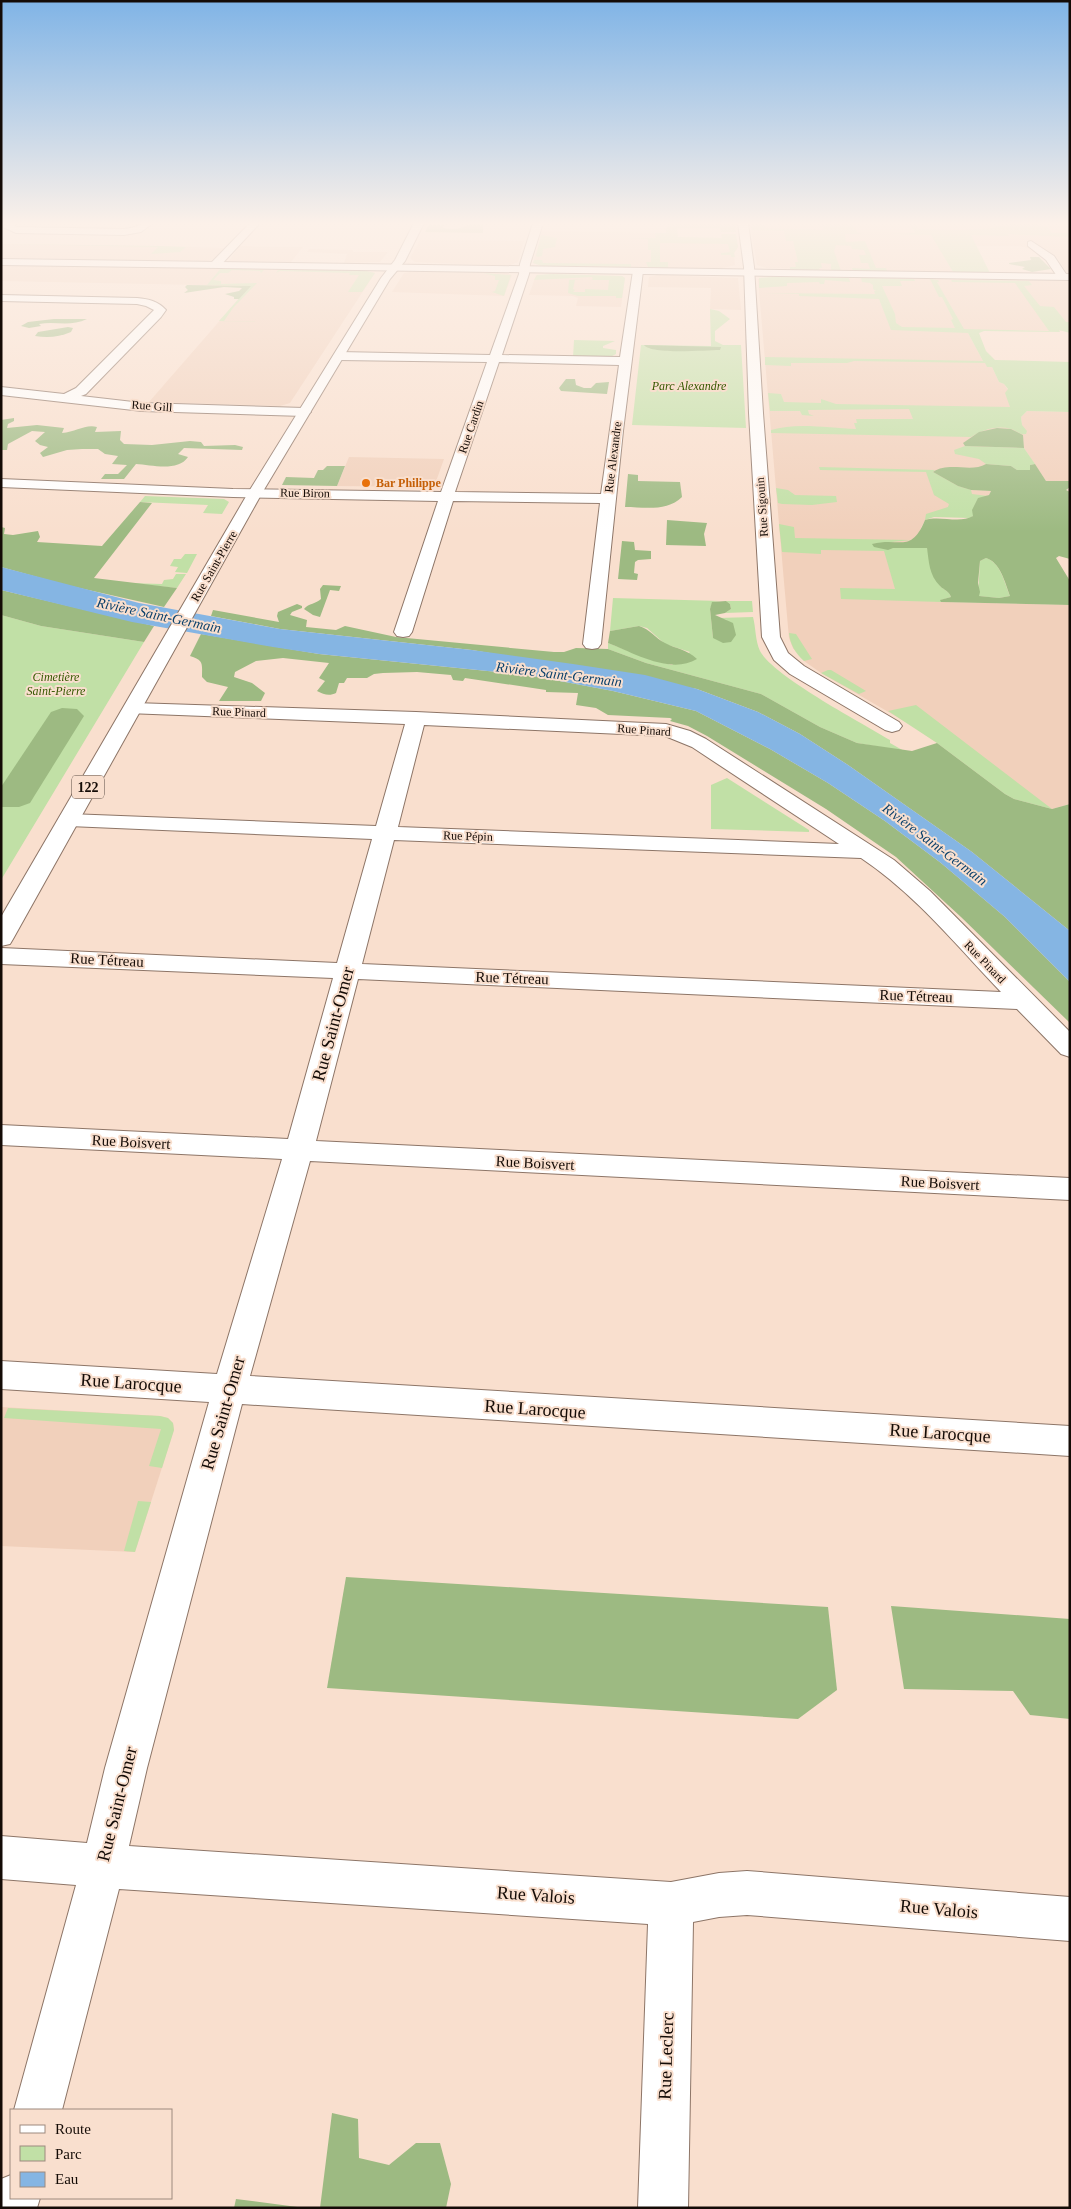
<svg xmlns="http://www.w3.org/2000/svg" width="1071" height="2209" font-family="Georgia,serif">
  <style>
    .built { fill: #f1d0bb }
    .green { fill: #c1e0a6 }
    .forest { fill: #9dba82; fill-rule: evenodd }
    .water { fill: #85b5e3 }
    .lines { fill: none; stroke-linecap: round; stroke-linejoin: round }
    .street-casing { stroke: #8d7567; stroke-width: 2 }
    .secondary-casing { stroke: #8d7567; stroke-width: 2 }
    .primary-casing { stroke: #8d7567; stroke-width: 2 }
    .street { fill: #fff; fill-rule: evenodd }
    .secondary { fill: #fff; fill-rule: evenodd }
    .primary { fill: #fff; fill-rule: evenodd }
    .food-dot { fill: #e8710a; stroke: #f9dfce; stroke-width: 2 }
    .labels { text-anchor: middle; stroke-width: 4; stroke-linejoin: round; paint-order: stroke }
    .far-park-label { font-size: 12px; font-style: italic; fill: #365800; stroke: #f9dfce }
    .far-street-label { font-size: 12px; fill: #140b06; stroke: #f9dfce }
    .far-food-label { font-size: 12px; font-weight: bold; fill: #c56008; stroke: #f9dfce; text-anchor: start }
    .far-water-label { font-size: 14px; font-style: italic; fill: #0a406b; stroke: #f9dfce }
    .shield { fill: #f9dfce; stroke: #594b42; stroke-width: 1 }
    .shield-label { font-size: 14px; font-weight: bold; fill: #140b06 }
    .street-label { font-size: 15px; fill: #140b06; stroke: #f9dfce }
    .near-street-label { font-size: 18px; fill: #140b06; stroke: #f9dfce }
  </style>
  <rect width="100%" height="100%" fill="#f9dfce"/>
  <g class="built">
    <path d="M 750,223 L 1070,223 L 1070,274 L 1066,272 L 1058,259 L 1047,252 L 1019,246 L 976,246 L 970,235 L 1008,236 L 931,234 L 953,272 L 766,268 L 757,265 Z"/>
    <path d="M 542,231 L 666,233 L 666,238 L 738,244 L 738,247 L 734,253 L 735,265 L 719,269 L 542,266 L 533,263 Z"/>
    <path d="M 420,240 L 524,241 L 518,262 L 508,266 L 415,262 L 410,258 Z"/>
    <path d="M 1,244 L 160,246 L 225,248 L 216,258 L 208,261 L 1,258 Z"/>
    <path d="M 239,246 L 272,247 L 303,247 L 291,262 L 229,261 Z"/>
    <path d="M 309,249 L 353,250 L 353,252 L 388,252 L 380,262 L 344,263 L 347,254 L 307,252 Z"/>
    <path d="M 1,266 L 349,270 L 366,271 L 375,273 L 290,403 L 280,406 L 149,402 L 250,286 L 1,281 Z"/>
    <path d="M 410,272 L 506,273 L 512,275 L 504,296 L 392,292 L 404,273 Z"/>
    <path d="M 536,275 L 622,276 L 625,278 L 621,307 L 576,306 L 578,298 L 573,296 L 529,295 Z"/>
    <path d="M 658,275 L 738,278 L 741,310 L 710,309 L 711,288 L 648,287 L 649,277 Z"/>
    <path d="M 772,277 L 1070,281 L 1070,331 L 964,330 L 968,333 L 983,361 L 992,367 L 999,382 L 1004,384 L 1008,390 L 1010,407 L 1027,431 L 1022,425 L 1021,417 L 1027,411 L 1070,412 L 1070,481 L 1046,481 L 1024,448 L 1023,438 L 992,446 L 986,464 L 980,468 L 943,468 L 933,472 L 971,490 L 991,491 L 989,495 L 925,520 L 916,538 L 941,602 L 1070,605 L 1070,804 L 1052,809 L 937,743 L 911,725 L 821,673 L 804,661 L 793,648 L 789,638 L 784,582 L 758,279 Z"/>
    <path d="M 349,457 L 444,459 L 434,487 L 337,486 Z"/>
    <path d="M 1,1407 L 160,1416 L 168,1418 L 173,1423 L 174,1430 L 135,1552 L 1,1546 Z"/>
  </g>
  <g class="green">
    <path d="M 670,223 L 735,223 L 736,232 L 721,232 L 720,228 L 677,228 L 678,237 L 722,238 L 721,234 L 736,234 L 738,247 L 734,253 L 735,257 L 731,257 L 731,255 L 721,255 L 721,253 L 730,252 L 728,244 L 660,243 L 660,262 L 668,262 L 668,268 L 648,267 L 646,262 L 651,262 L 651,250 L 648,250 L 648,239 L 626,238 L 656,238 L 655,233 L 666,233 L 666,228 L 670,226 Z"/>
    <path d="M 830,223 L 852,223 L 857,232 L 862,234 L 845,234 L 846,242 L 865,241 L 876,268 L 886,268 L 887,271 L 853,271 L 852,268 L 870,269 L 868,263 L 861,263 L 859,255 L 866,255 L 864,250 L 852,249 L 851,246 L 836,245 L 834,251 L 841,271 L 831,271 L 831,264 L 821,263 L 822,268 L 819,268 L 820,270 L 790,270 L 790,267 L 796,267 L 795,262 L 798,262 L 793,241 L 786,241 L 784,231 L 752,230 L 751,224 L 764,225 L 765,228 L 824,230 L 822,224 Z"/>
    <path d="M 910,223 L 915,223 L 918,229 C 948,230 977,232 1007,225 L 1006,223 L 1038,223 L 1043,227 L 1047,227 L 1052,233 L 1070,233 L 1070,237 L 1008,234 L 1009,236 L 971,235 L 990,273 L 953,272 L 931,235 L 888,234 L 915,233 Z"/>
    <path d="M 541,235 L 557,238 L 555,247 L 543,249 L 542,256 L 538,257 L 536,256 Z"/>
    <path d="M 1,244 L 160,246 L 186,247 L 180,252 L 151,254 L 158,247 Z"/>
    <path d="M 534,260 L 542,260 L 543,263 L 631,264 L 631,267 L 542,266 L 533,263 Z"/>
    <path d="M 221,268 L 264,270 L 261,273 L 260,271 L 232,270 L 228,273 L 220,273 L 213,280 L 221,281 L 221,284 L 257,283 L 233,308 L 224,321 L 342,324 L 219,321 L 250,286 L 207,285 Z"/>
    <path d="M 284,269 L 366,271 L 375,273 L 362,292 L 348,292 L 359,275 L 349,275 L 350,273 L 280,271 L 276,273 L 278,270 Z"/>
    <path d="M 483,273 L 511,275 L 504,296 L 492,292 L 495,291 L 499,280 L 495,280 L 495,276 Z"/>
    <path d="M 552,274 L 622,276 L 625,278 L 622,298 L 616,298 L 616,296 L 578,296 L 568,293 L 569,280 L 584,279 L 575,280 L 573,289 L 575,290 L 573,292 L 585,292 L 585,289 L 608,290 L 609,280 L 591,280 L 593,279 L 592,277 L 534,280 L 537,275 Z"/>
    <path d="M 772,277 L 849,278 L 850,282 L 825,280 L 824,284 L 820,284 L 819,282 L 787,283 L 787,286 L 759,288 L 759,278 Z"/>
    <path d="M 861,278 L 914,279 L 915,281 L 900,281 L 902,286 L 882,286 L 895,314 L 896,323 L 902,327 L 955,328 L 951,320 L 953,319 L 942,297 L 939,297 L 930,279 L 938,280 L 939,282 L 937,282 L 964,329 L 1049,331 L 1015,283 L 952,282 L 951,280 L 1029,281 L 1032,285 L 1024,286 L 1040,306 L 1054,307 L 1066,322 L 1070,322 L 1070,333 L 1059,330 L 1060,332 L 984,331 L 979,333 L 986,351 L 995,360 L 1070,362 L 1070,412 L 1027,411 L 1021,417 L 1022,425 L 1027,431 L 1026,434 C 1019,435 1016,430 1011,429 C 997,425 982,430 971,437 L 771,433 L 771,430 C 796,422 829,428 856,429 L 854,423 L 857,423 L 856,419 L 913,419 L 909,409 L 808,410 L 809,414 L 814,416 L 802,415 L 800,411 L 770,411 L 768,393 L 781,394 L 784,402 L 821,403 L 821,399 L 836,404 L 1010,407 L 1005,393 L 1008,389 L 1004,384 L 999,382 L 992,367 L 987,367 L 985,363 L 854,361 L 847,363 L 791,363 L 791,366 L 765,365 L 765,357 L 983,361 L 968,333 L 891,330 L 879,299 L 799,296 L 799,294 L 760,293 L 875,294 L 874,291 L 876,291 L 873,289 L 873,285 L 870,283 L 862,282 Z"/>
    <path d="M 710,309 L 719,311 L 730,319 L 715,331 L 715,341 L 723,345 L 741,345 L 746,428 L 632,425 L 641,345 L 711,346 Z"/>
    <path d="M 574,340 L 615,341 L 603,346 L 603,348 L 616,350 L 616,354 L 610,357 L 573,357 Z"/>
    <path d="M 965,446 L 1024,448 L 1035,464 L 1030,465 L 1030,470 L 1017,470 L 1011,466 L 986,464 L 979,459 L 955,454 L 954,450 Z"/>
    <path d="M 819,467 L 935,470 L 933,472 L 958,486 L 971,490 L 972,494 L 988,496 C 976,499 974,504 973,516 L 970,518 L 934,517 L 925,520 L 926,514 L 948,507 L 949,504 L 934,495 L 926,472 L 820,470 Z"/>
    <path d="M 776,488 L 788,490 L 795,495 L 836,496 L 837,502 L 812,505 L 782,504 L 778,503 Z"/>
    <path d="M 145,496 L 224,499 L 229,502 L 222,514 L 203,513 L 208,505 L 140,502 Z"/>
    <path d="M 779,524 L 794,527 L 795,538 L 911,540 L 873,544 L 893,548 L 927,548 L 940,586 L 949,593 L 951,597 L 941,600 L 941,602 L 841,599 L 840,588 L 895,589 L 884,551 L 821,550 L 821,554 L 782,552 Z"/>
    <path d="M 185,554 L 197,554 L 187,573 L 175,572 L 178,567 L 170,566 L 174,559 L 181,559 Z"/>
    <path d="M 986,558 C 1001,563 1004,582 1010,596 L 999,598 L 978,596 L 980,561 Z"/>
    <path d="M 176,574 L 186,574 L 177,588 L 128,583 L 162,584 L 164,580 L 173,579 Z"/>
    <path d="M 613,598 L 720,601 L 713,602 L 710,609 L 713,638 L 727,620 L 718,618 L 753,617 C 756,628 755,640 760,651 C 773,676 862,723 890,740 L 890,743 L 904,751 L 857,743 L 820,727 L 761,694 L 646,663 L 608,649 L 608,643 L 649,659 L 672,665 L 690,652 L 665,644 L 647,628 L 639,626 L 610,631 Z"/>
    <path d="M 726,601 L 752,601 L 753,612 L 725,613 L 731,609 L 730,604 Z"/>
    <path d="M 1,615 L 41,626 L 144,642 L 1,880 Z"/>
    <path d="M 789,633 L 796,634 L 812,659 L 804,661 C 795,653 790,644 789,633 Z"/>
    <path d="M 828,670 L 831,670 L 866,691 L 859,694 L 821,673 Z"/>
    <path d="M 916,705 L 1052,809 L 1014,799 L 1005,794 L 937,743 L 888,711 Z"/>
    <path d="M 727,778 L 809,830 L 809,832 L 711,829 L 711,785 Z"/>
    <path d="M 8,1408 L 160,1416 L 168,1418 L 173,1423 L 174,1430 L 162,1468 L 149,1466 L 161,1429 L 4,1418 Z"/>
    <path d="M 138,1501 L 151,1502 L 135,1552 L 124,1551 Z"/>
  </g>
  <g class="forest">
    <path d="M 470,224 L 483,224 L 483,233 L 425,232 L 429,225 L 444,225 L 443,228 C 454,230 461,229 470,224 Z"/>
    <path d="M 1030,257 L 1039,257 L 1051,269 L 1032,272 L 1022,269 L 1025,267 L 1009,264 L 1009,263 L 1031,260 Z"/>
    <path d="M 187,285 L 251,286 L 239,299 L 234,299 L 234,297 L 225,294 L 239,291 L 242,288 L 224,287 L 184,293 L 188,290 L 185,287 Z"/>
    <path d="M 54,319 L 87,319 C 71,327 55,321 39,324 L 41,326 L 29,328 L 21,326 L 28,322 Z"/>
    <path d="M 68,327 L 73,328 L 71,332 C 59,337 48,338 35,336 L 38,332 Z"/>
    <path d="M 644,345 L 721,347 L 720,350 C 705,350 652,355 644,345 Z"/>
    <path d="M 566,379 L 575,379 L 576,385 L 584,388 L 591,388 L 596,383 L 609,382 L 607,394 L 561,391 L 559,388 Z"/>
    <path d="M 14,418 L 14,421 L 8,424 L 7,428 L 37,425 L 64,428 L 62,433 C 76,432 85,424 97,427 L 95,432 L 121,431 L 120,440 L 124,444 L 152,445 L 190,441 L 201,442 L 204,446 L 235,445 L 243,447 L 242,450 L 184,448 L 178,454 L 188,457 C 178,472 152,465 136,464 L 124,479 L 101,479 L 105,474 L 118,474 L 127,465 L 112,464 L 118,456 L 105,454 L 98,449 L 82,449 L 67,450 L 43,457 L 40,453 L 48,447 L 40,445 L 35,441 L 45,432 L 32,431 L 8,444 L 7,450 L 1,450 L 1,420 Z"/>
    <path d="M 997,428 L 1011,429 L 1023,435 L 1024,448 L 965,446 L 963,443 L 979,432 Z"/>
    <path d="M 986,464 L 1011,466 L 1017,470 L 1030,470 L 1030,465 L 1035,464 L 1046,481 L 1070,481 L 1070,487 L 1066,490 L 1070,492 L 1070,559 L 1059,556 L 1056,558 L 1070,581 L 1070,605 L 941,602 L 940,600 L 951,597 C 949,591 944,590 940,586 C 929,575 929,562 927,548 L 893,548 L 888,550 L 874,547 L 872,544 C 900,537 911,554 925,520 C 940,515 959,524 973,516 L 972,510 L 978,498 L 989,495 L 991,491 L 971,490 L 958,486 L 933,472 C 949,461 971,473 986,464 ZM 986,558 C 1000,562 1005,582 1010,596 L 999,598 L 979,596 L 980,592 L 978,583 L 980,561 Z"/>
    <path d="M 327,466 L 345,466 L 337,486 L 282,485 L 286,477 L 314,478 L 318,470 L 323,470 Z"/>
    <path d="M 628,474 L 638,475 L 638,481 L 680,482 L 682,497 C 667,512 644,507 625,507 Z"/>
    <path d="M 140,502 L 152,503 L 94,578 L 177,588 L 164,607 L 66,585 L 1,567 L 1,527 L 5,528 L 4,534 L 13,535 L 38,531 L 40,537 L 37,542 L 102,546 Z"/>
    <path d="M 667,520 L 707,523 L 704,534 L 706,546 L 666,545 Z"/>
    <path d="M 622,541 L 634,542 L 635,550 L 651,551 L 651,559 L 638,560 L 635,562 L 634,573 L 638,574 L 637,580 L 618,579 Z"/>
    <path d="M 323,585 L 341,586 L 339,591 L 330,590 L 320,617 L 313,615 L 304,609 C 309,603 316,604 321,599 L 320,589 Z"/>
    <path d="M 1,590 L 154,626 L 144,642 L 41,626 L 1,615 Z"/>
    <path d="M 726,601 L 730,604 L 731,609 L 725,613 L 715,615 L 733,623 L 736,635 L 731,642 L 723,643 L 713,638 L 710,609 L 712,602 Z"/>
    <path d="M 297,604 L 302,606 L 302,608 L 292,612 L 290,615 L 307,620 L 306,627 L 336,630 L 345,626 L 396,637 L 554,652 L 564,652 L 576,648 L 608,649 L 646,663 L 761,694 L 820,727 L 857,743 L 912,751 L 937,743 L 1005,794 L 1014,799 L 1052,809 L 1070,804 L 1070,931 L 972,852 L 848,765 L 800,734 L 758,712 L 697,689 L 472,650 L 280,629 L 211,616 L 213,610 L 279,622 L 277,616 L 278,612 Z"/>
    <path d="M 639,626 C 650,629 655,638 665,643 C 676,649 687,649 697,659 C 671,675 634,653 608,643 L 610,631 Z"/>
    <path d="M 201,634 L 319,654 L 528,675 L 613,691 L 696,711 L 770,749 L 828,783 L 885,821 L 941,863 L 1005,917 L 1070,982 L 1070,1023 L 961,917 L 896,857 L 826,809 L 707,736 L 688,726 L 670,721 L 672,719 L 670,718 L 608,715 L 596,708 L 576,705 L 578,693 L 546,692 L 546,690 L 465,678 L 463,681 L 453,680 L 451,675 L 417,672 L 383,673 L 374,674 L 367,678 L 347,678 L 344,683 L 339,683 L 336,693 C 330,696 324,695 317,691 L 325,681 L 319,678 L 329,663 L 283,658 L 256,661 L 235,672 L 234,677 L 252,683 L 265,693 L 261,701 L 219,701 L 228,687 L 207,682 L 202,677 C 202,664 204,660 190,656 Z"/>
    <path d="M 62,708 L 77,709 L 84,716 L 30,803 L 19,807 L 1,807 L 1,787 L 51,712 Z"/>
    <path d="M 346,1577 L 828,1607 L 837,1690 L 798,1719 L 327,1688 Z"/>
    <path d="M 891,1606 L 1070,1619 L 1070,1719 L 1030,1715 L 1013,1691 L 904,1689 Z"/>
    <path d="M 332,2113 L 358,2119 L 359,2158 L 389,2165 L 416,2143 L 440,2143 L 451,2184 L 446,2208 L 320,2208 Z"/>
    <path d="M 236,2199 L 305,2208 L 234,2208 Z"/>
  </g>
  <path class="water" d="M 1,567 L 139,603 L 280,629 L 472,650 L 573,664 L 645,675 L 697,689 L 758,712 L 800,734 L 848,765 L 972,852 L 1070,931 L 1070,982 L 1005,917 L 941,863 L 885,821 L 828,783 L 770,749 L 696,711 L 613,691 L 528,675 L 319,654 L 273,647 L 132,622 L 1,590 Z"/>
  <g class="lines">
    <defs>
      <g id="street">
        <path d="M 7,223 L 17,223 L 14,226 L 17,227 L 124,229 C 135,228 142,223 153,223 L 141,232 L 124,235 L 16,233 L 3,227 Z"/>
        <path d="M 250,223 L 260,223 L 219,267 L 211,267 L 211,263 Z"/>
        <path d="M 533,223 L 543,223 L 530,264 L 529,274 L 502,355 L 620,357 L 633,271 L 638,268 L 643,271 L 623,431 L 601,644 L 598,648 L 592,649 L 586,648 L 583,644 L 600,503 L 453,501 L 412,632 L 409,636 L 403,637 L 397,636 L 394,632 L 438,501 L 233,497 L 1,487 L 1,479 L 233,489 L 441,492 L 487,362 L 339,360 L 333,356 L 339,352 L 490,355 L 519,274 L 520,264 ZM 499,362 L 619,365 L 601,494 L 455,492 Z"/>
        <path d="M 738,223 L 748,223 L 754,267 L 763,413 L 780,637 L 788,653 L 804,666 L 899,722 L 902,726 L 899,730 L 892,732 L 885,730 L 790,674 L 774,660 L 762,637 L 749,413 L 744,267 Z"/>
        <path d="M 1031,241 L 1054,256 L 1068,277 L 1067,279 L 1059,279 L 1046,260 L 1028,246 L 1028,242 Z"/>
        <path d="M 1,295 L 137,298 C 148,299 158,301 166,310 L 161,317 L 86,394 L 81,396 L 142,403 L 304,408 L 311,412 L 304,416 L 142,411 L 1,395 L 1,387 L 64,394 L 76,388 L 154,310 L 146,306 L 137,304 L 1,301 Z"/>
        <path d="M 134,703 L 416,712 L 666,724 L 690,731 L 706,739 L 894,860 L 930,891 L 1070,1032 L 1070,1057 L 1061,1054 L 1017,1009 L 358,979 L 316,1141 L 1070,1178 L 1070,1200 L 310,1161 L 250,1376 L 1070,1426 L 1070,1456 L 242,1404 L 147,1768 L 129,1846 L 671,1882 L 719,1873 L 747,1871 L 1070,1897 L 1070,1941 L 747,1915 L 719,1917 L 693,1922 L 688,2208 L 638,2208 L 648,1924 L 119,1889 L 62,2110 L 14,2110 L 76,1885 L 1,1879 L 1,1836 L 87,1843 L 105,1768 L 209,1402 L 1,1389 L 1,1361 L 217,1374 L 282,1159 L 1,1145 L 1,1125 L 288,1139 L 333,978 L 1,964 L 1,948 L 337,963 L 372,839 L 69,826 L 61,825 L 58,820 L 61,815 L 69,814 L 376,826 L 405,724 L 127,713 L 124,709 L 127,705 ZM 424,725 L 665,736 L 692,747 L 839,844 L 398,827 ZM 394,840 L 861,858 C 915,894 957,946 1001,992 L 362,964 Z"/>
        <path d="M 11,2175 L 11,2198 L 40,2198 L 37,2208 L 1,2208 L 1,2179 Z"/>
      </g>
      <path id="secondary" d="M 1,259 L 1070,274 L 1070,280 L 1,265 Z"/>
      <path id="primary" d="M 414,223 L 424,223 L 405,261 L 390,279 L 262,493 L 13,939 L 10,944 L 1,946 L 1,917 L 248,493 L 381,278 L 395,260 Z"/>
    </defs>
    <use href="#street" class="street-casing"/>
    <use href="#secondary" class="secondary-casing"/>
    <use href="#primary" class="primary-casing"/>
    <use href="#street" class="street"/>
    <use href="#secondary" class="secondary"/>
    <use href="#primary" class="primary"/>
  </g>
  <linearGradient id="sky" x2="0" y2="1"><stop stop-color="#80b4e6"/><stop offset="0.42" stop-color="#fcf1e9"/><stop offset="1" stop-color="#fcf1e9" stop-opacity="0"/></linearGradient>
  <rect width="1071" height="532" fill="url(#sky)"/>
  <circle class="food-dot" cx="366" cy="483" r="5"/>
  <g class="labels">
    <g class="far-park-label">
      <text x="689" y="390">Parc Alexandre</text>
      <text x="56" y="681">Cimetière<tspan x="56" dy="14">Saint-Pierre</tspan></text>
    </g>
    <g class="far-street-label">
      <text transform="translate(152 406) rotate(4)" y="4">Rue Gill</text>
      <text transform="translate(471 427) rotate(-71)" y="4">Rue Cardin</text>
      <text transform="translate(613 457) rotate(-83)" y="4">Rue Alexandre</text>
      <text transform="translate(305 493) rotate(1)" y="4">Rue Biron</text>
      <text transform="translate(762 507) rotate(-94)" y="4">Rue Sigouin</text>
      <text transform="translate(214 566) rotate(-60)" y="4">Rue Saint-Pierre</text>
      <text transform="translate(239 712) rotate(2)" y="4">Rue Pinard</text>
      <text transform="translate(644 730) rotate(4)" y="4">Rue Pinard</text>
      <text transform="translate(468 836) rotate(2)" y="4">Rue Pépin</text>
      <text transform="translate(985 962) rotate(46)" y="4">Rue Pinard</text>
    </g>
    <g class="far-food-label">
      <text x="376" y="487">Bar Philippe</text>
    </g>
    <g class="far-water-label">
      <text transform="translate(159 615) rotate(12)" y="5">Rivière Saint-Germain</text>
      <text transform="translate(559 674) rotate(7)" y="5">Rivière Saint-Germain</text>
      <text transform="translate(935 844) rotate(37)" y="5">Rivière Saint-Germain</text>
    </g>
    <rect class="shield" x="72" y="775.5" width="32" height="23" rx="4"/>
    <g class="shield-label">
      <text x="88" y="792">122</text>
    </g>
    <g class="street-label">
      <text transform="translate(107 960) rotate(3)" y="5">Rue Tétreau</text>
      <text transform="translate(512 978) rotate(2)" y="5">Rue Tétreau</text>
      <text transform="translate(916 996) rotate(2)" y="5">Rue Tétreau</text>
      <text transform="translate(131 1142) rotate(3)" y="5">Rue Boisvert</text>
      <text transform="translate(535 1163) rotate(3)" y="5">Rue Boisvert</text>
      <text transform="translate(940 1183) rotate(3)" y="5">Rue Boisvert</text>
    </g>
    <g class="near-street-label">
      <text transform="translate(333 1024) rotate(-75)" y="6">Rue Saint-Omer</text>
      <text transform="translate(131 1383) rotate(4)" y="6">Rue Larocque</text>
      <text transform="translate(535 1409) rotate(4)" y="6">Rue Larocque</text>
      <text transform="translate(223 1413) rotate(-74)" y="6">Rue Saint-Omer</text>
      <text transform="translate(940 1433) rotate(4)" y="6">Rue Larocque</text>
      <text transform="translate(117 1804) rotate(-76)" y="6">Rue Saint-Omer</text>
      <text transform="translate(536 1895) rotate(4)" y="6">Rue Valois</text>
      <text transform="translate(939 1909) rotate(5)" y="6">Rue Valois</text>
      <text transform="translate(666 2056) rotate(-88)" y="6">Rue Leclerc</text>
    </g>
  </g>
  <rect width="1071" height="2209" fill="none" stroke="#140b06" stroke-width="5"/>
  <rect x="10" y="2109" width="162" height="90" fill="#f9dfce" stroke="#9d8a7e"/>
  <rect x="20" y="2125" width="25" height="8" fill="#ffffff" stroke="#9d8a7e"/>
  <text x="55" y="2134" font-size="15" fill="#140b06">Route</text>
  <rect x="20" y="2146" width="25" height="15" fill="#c1e0a6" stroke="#9d8a7e"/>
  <text x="55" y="2159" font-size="15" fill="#140b06">Parc</text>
  <rect x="20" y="2172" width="25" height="15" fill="#85b5e3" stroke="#9d8a7e"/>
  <text x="55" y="2184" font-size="15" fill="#140b06">Eau</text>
</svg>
